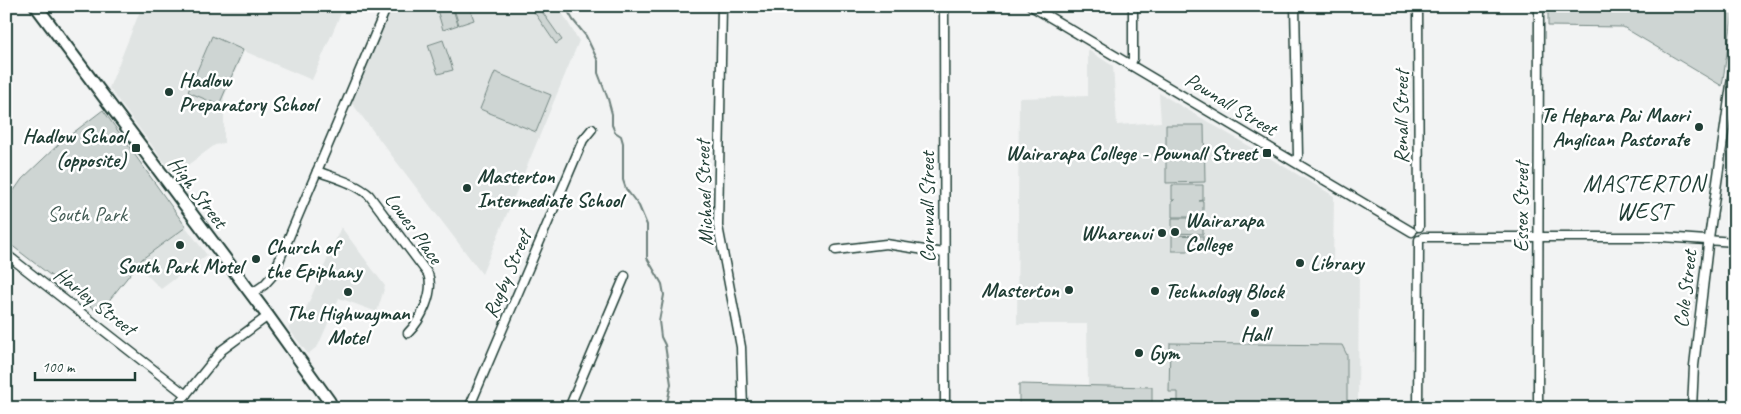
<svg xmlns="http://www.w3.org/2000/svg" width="1741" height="414" font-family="Caveat,sans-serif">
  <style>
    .built { fill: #e0e4e3 }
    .green { fill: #ced5d3; stroke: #768984 }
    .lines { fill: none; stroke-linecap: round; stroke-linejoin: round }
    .stream { stroke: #6d807b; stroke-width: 2 }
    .minor-casing { stroke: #1f3d34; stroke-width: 11 }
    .highway-casing { stroke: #1f3d34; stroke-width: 15 }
    .minor { stroke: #fff; stroke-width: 8 }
    .highway { stroke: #fff; stroke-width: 11 }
    .poi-dot { fill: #1f3d34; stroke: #fff; stroke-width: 2 }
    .labels { text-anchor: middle; stroke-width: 5; stroke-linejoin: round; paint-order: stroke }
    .poi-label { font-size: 21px; font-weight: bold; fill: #1f3d34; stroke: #fff; text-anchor: start }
    .street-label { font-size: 21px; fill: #1f3d34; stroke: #fff }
    .park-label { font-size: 21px; fill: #425b54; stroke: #fff }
    .quarter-label { font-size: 24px; letter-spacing: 1px; fill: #1f3d34; stroke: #fff }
  </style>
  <rect width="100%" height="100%" fill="#f2f3f3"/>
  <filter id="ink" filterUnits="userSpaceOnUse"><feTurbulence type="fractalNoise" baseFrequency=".02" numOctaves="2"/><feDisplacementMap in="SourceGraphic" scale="10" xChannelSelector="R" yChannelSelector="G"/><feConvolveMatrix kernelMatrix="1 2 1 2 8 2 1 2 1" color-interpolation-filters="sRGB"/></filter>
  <g filter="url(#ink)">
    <g class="built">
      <path d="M 142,6 L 344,6 L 312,80 L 244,51 L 224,97 L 224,143 L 215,145 L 174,175 L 109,88 Z"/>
      <path d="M 392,6 L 558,6 L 579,41 L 482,274 L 351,102 Z"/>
      <path d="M 1088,50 L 1113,66 L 1117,125 L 1161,122 L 1159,93 L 1334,196 L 1333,267 L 1359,268 L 1358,408 L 1019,408 L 1019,384 L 1088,386 L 1087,324 L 1017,324 L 1019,98 L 1088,96 Z"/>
      <path d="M 186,227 L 207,255 L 161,289 L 137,265 L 142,259 Z"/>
      <path d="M 341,227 L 385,286 L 377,312 L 339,298 L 318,346 L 308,354 L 288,328 L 303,316 Z"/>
    </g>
    <g class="green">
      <path d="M 436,6 L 452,6 L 458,25 L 443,30 Z"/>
      <path d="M 453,6 L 469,6 L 474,20 L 459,25 Z"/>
      <path d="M 530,6 L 538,6 L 562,40 L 556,44 Z"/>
      <path d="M 1548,6 L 1734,6 L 1722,86 L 1623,27 L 1548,26 Z"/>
      <path d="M 212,36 L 243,50 L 219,105 L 188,92 Z"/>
      <path d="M 443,40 L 453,70 L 438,74 L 428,45 Z"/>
      <path d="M 495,72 L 551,95 L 536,132 L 480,109 Z"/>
      <path d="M 103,110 L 186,227 L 142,259 L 99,313 L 6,241 L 6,202 L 22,179 L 61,142 Z"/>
      <path d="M 1166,125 L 1204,125 L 1205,182 L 1166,183 Z"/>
      <path d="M 1172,185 L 1203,185 L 1203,200 L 1199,201 L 1203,201 L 1203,217 L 1172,217 L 1172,201 L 1175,200 L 1172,200 Z"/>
      <path d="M 1172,218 L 1203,218 L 1203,234 L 1172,233 Z"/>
      <path d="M 1172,235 L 1203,236 L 1203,251 L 1172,251 Z"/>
      <path d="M 1170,343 L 1342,345 L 1347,355 L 1347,408 L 1178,408 L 1178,392 L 1169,392 Z"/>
      <path d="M 1019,384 L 1152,387 L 1152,408 L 1019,408 Z"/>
    </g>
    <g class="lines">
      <path class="stream" d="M 565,6 L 573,20 L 586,36 L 598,61 L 598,73 L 608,99 L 612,114 L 612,125 L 615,132 L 621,136 L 623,143 L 623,180 L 626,189 L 639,206 L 647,225 L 647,258 L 662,284 L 664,295 L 659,321 L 661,337 L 665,345 L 671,384 L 666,408"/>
      <defs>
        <g id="minor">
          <path d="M 722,6 L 718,226 L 741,347 L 743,408"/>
          <path d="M 944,6 L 945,408"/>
          <path d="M 1031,6 L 1412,232"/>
          <path d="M 1295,6 L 1298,156 L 1295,162"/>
          <path d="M 1418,6 L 1419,227"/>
          <path d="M 1130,65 L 1133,59 L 1133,6"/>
          <path d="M 317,171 C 335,178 355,183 369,195 L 428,274 C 435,292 421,320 408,333"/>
          <path d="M 1424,237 L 1663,237 L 1735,242"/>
          <path d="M 836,250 L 886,244 L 944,253"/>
          <path d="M 6,254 L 186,395"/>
          <path d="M 251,294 L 264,285 L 273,275 L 387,6"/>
          <path d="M 175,408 L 222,350 L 268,316"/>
          <path d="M 469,408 L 583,140 L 592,129"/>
          <path d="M 569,408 L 625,276"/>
          <path d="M 1418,408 L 1419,240"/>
          <path d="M 1538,408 L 1539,6"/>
          <path d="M 1692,408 L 1694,366 L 1708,245 L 1735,57"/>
        </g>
        <path id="highway" d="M 36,6 L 268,316 L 329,401 L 332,408"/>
      </defs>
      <use href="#minor" class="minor-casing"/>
      <use href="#highway" class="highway-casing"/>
      <use href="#minor" class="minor"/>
      <use href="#highway" class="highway"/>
    </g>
  </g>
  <g class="poi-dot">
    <circle cx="169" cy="92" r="5"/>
    <circle cx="1699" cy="127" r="5"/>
    <rect x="131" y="143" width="10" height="10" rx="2.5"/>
    <rect x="1262" y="148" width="10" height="10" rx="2.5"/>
    <circle cx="467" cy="188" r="5"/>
    <circle cx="1175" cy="232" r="5"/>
    <circle cx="1162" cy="233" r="5"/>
    <circle cx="180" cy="245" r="5"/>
    <circle cx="256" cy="259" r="5"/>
    <circle cx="1300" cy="263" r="5"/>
    <circle cx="1069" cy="290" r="5"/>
    <circle cx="1155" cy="291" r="5"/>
    <circle cx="348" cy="292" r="5"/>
    <circle cx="1255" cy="313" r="5"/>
    <circle cx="1139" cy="353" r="5"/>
  </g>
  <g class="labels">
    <g class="poi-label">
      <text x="179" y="87">Hadlow<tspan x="179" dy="24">Preparatory School</tspan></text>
      <text x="1689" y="122" text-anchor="end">Te Hepara Pai Maori<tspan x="1689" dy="24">Anglican Pastorate</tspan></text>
      <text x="126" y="143" text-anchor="end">Hadlow School<tspan x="126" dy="24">(opposite)</tspan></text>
      <text x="1257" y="160" text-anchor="end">Wairarapa College - Pownall Street</text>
      <text x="477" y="183">Masterton<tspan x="477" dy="24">Intermediate School</tspan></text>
      <text x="1185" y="227">Wairarapa<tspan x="1185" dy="24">College</tspan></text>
      <text x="1152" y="240" text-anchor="end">Wharenui</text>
      <text x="266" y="254">Church of<tspan x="266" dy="24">the Epiphany</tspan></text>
      <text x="1310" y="270">Library</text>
      <text x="180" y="273" text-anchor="middle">South Park Motel</text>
      <text x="1059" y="297" text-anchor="end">Masterton</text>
      <text x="1165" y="298">Technology Block</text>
      <text x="348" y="320" text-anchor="middle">The Highwayman<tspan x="348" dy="24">Motel</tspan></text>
      <text x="1255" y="341" text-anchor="middle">Hall</text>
      <text x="1149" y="360">Gym</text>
    </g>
    <g class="street-label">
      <text transform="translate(1231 104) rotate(31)" y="7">Pownall Street</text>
      <text transform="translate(1401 117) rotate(-90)" y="7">Renall Street</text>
      <text transform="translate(198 192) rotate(53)" y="7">High Street</text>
      <text transform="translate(704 193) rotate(-92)" y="7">Michael Street</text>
      <text transform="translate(927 207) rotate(-90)" y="7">Cornwall Street</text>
      <text transform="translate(1521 207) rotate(-90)" y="7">Essex Street</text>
      <text transform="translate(414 228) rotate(54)" y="7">Lowes Place</text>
      <text transform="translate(507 274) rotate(-67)" y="7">Rugby Street</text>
      <text transform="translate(1685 289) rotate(-83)" y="7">Cole Street</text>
      <text transform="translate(95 301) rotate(38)" y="7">Harley Street</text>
    </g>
    <g class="park-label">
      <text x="87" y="221">South Park</text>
    </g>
    <g class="quarter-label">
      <text x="1644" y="191">MASTERTON<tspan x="1644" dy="28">WEST</tspan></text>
    </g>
  </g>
  <rect width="1741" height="414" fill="none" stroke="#fff" stroke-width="25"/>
  <rect x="12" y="12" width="1716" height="389" fill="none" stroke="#1f3d34" stroke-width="2" filter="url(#ink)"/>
  <path d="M35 372v8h100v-8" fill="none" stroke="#1f3d34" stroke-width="2.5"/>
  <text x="42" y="372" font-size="15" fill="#1f3d34" stroke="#ffffff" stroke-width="4" paint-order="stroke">100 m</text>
</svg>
